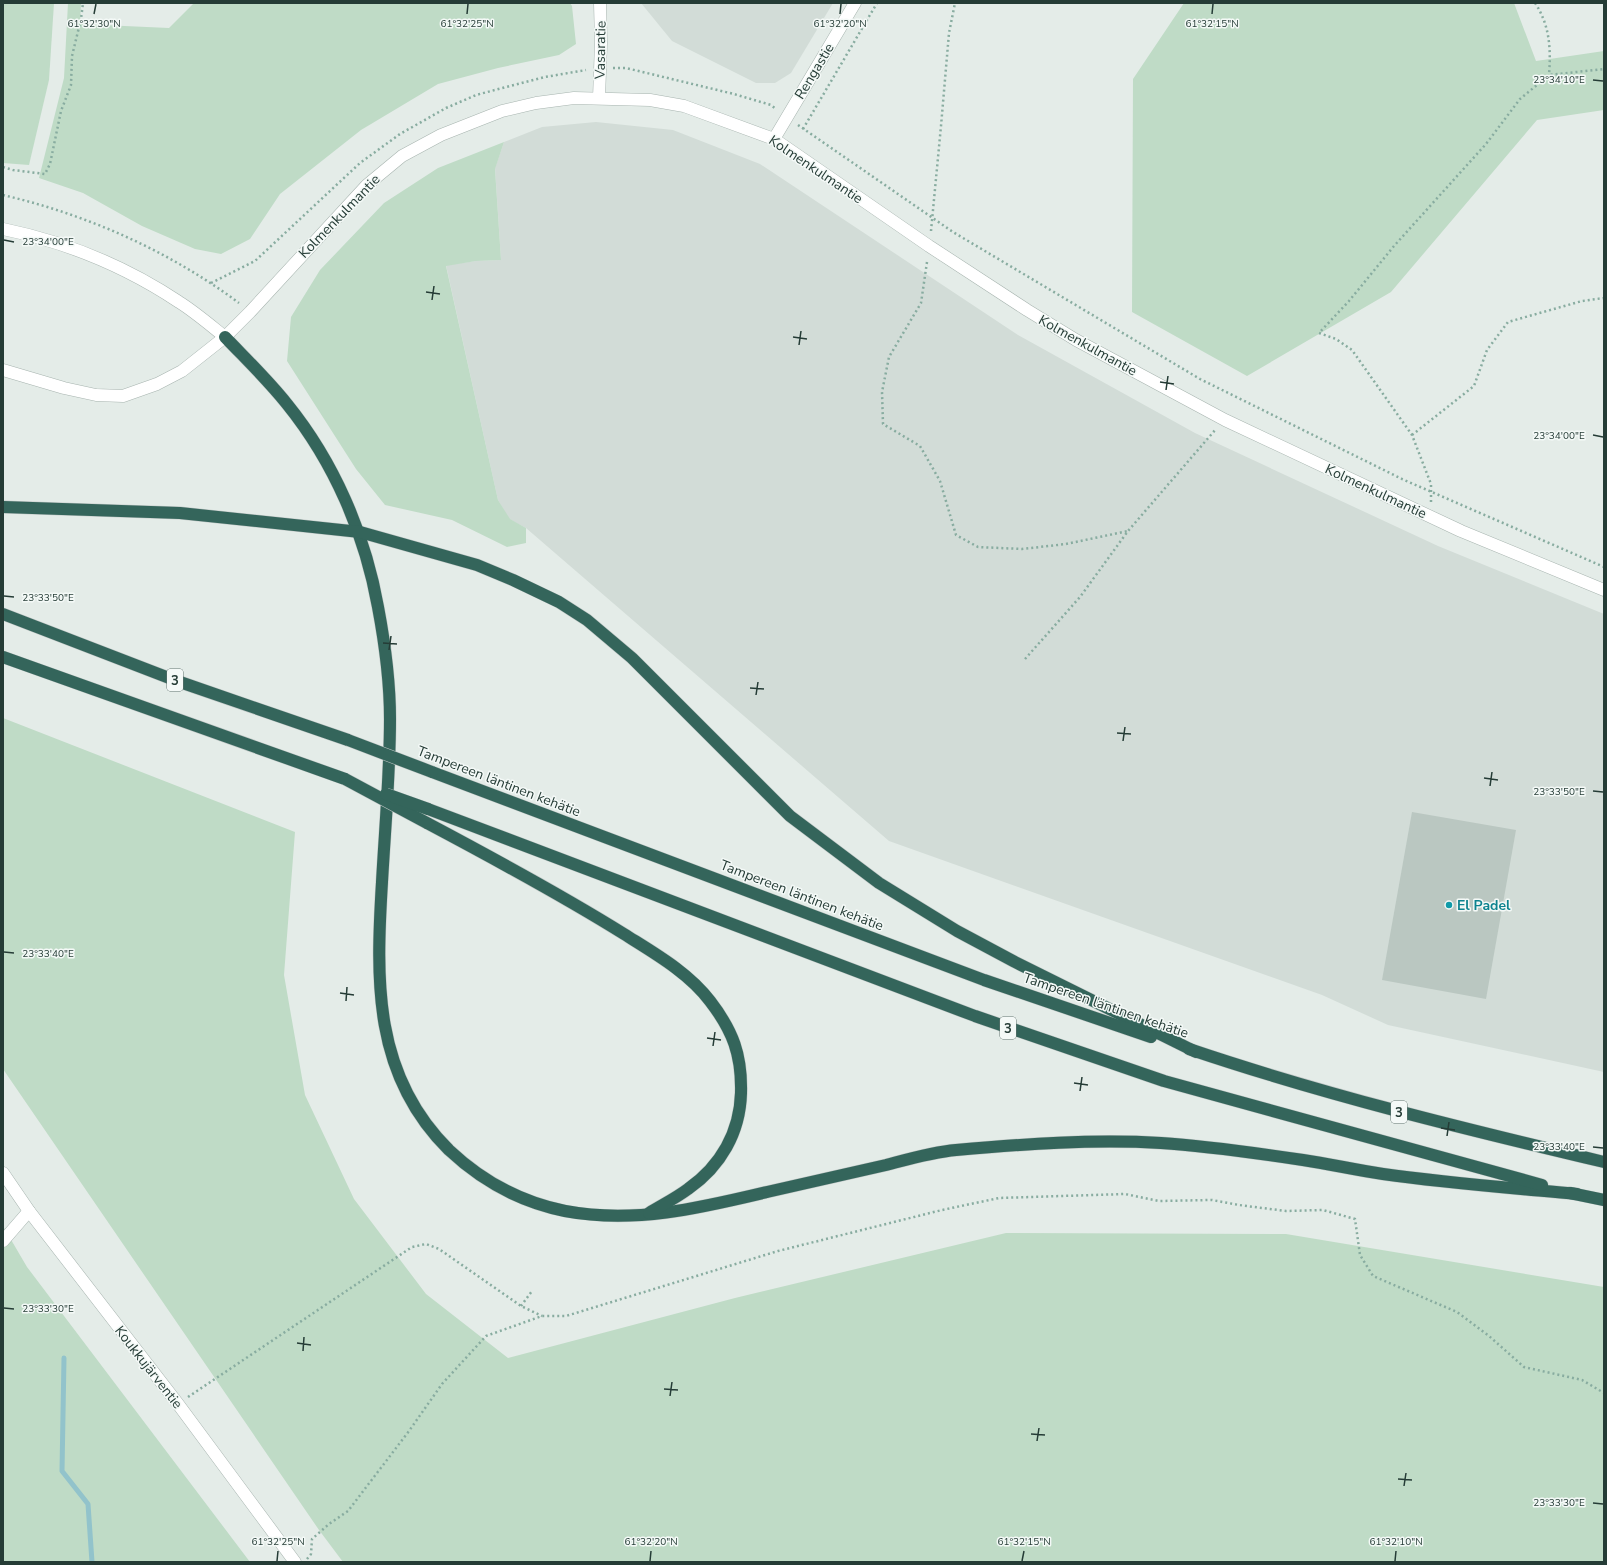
<svg xmlns="http://www.w3.org/2000/svg" width="1607" height="1565" font-family="'Nunito Sans',sans-serif">
  <style>
    .built { fill: #d2dcd7 }
    .green { fill: #bfdbc6 }
    .lines { fill: none; stroke-linecap: round; stroke-linejoin: round }
    .stream { stroke: #92c3cb; stroke-width: 5 }
    .building { fill: #bac7c1 }
    .minor-casing { stroke: #a7b4af; stroke-width: 13 }
    .highway-casing { stroke: #c2c8c7; stroke-width: 13 }
    .path { stroke: #88aca0; stroke-width: 2.5; stroke-dasharray: 2 3; stroke-linecap: butt }
    .minor { stroke: #fff; stroke-width: 12 }
    .highway { stroke: #34655b; stroke-width: 12 }
    .highway-bridge-casing { stroke: #c2c8c7; stroke-width: 13; stroke-linecap: butt }
    .highway-bridge { stroke: #34655b; stroke-width: 12 }
    .ticks { fill: none; stroke: #253c36; stroke-width: 1.5 }
    .culture-dot { fill: #0f9aa8; stroke: #f4f9f7; stroke-width: 1.5 }
    .labels { text-anchor: middle; stroke-width: 3; stroke-linejoin: round; paint-order: stroke }
    .shield { fill: #f4f9f7; stroke: #637570; stroke-width: 1 }
    .shield-label { font-size: 13px; font-weight: bold; fill: #253c36 }
    .street-label { font-size: 14px; fill: #253c36; stroke: #f4f9f7 }
    .culture-label { font-size: 14px; font-weight: bold; fill: #0d838f; stroke: #f4f9f7; text-anchor: start }
    .ticks-label { font-size: 10px; text-anchor: middle; fill: #253c36; stroke: #f4f9f7; stroke-width: 3; stroke-linejoin: round; paint-order: stroke }
  </style>
  <rect width="100%" height="100%" fill="#e4ece8"/>
  <g class="built">
    <path d="M 641,3 L 833,3 L 791,73 L 775,83 L 756,83 L 672,41 Z"/>
    <path d="M 596,122 L 673,130 L 760,164 L 1018,335 L 1195,433 L 1438,546 L 1604,614 L 1604,1072 L 1388,1025 L 1322,995 L 889,841 L 526,528 L 509,519 L 498,500 L 446,265 L 476,261 L 501,260 L 495,168 L 504,142 L 542,127 Z"/>
  </g>
  <g class="green">
    <path d="M 3,3 L 54,3 L 49,80 L 29,165 L 3,163 Z"/>
    <path d="M 68,3 L 81,3 L 80,24 L 169,28 L 194,3 L 570,3 L 572,6 L 576,44 L 559,55 L 498,68 L 438,84 L 361,130 L 280,194 L 250,239 L 221,254 L 195,249 L 142,226 L 83,193 L 39,178 L 64,78 Z"/>
    <path d="M 1184,3 L 1514,3 L 1536,61 L 1604,51 L 1604,110 L 1537,120 L 1391,292 L 1247,376 L 1132,312 L 1133,79 Z"/>
    <path d="M 504,142 L 495,169 L 501,260 L 476,261 L 446,266 L 498,500 L 510,519 L 526,528 L 526,543 L 507,547 L 452,520 L 385,505 L 356,469 L 287,361 L 291,317 L 320,270 L 384,203 L 438,168 Z"/>
    <path d="M 3,718 L 295,832 L 284,975 L 305,1095 L 354,1199 L 426,1294 L 508,1358 L 735,1298 L 1006,1233 L 1286,1234 L 1604,1287 L 1604,1562 L 343,1562 L 319,1530 L 3,1069 Z"/>
    <path d="M 3,1226 L 27,1267 L 250,1562 L 3,1562 Z"/>
  </g>
  <g class="lines">
    <path class="stream" d="M 64,1358 L 62,1471 L 88,1504 L 92,1562"/>
  </g>
  <path class="building" d="M 1412,812 L 1516,830 L 1486,999 L 1382,980 Z"/>
  <g class="lines">
    <defs>
      <g id="minor">
        <path d="M 599,98 L 601,43 L 600,3"/>
        <path d="M 774,139 L 855,3"/>
        <path d="M 3,229 C 66,242 125,266 179,302 C 195,312 210,325 225,337"/>
        <path d="M 3,370 L 64,388 L 96,395 L 123,396 L 157,384 L 182,371 L 225,337 L 250,312 L 367,185 L 402,156 L 441,135 L 502,111 L 536,103 L 574,98 L 650,100 L 684,106 L 774,139 L 929,246 L 1027,310 L 1076,340 L 1225,420 L 1461,531 L 1604,590"/>
        <path d="M 3,1173 L 29,1211 L 178,1404 L 295,1562"/>
        <path d="M 3,1241 L 29,1211"/>
      </g>
      <g id="highway">
        <path d="M 225,337 C 246,359 268,380 287,404 C 334,462 365,534 378,607 C 385,644 390,681 390,719 C 390,773 385,828 382,882 C 376,981 373,1075 449,1150 C 482,1181 520,1202 565,1211 C 634,1224 700,1208 767,1192 C 807,1183 847,1174 886,1165 C 909,1159 933,1152 956,1150 C 1024,1144 1093,1139 1161,1143 C 1208,1146 1256,1153 1303,1160 C 1330,1164 1356,1170 1383,1174 C 1447,1183 1512,1188 1577,1194"/>
        <path d="M 3,507 L 180,513 L 360,532 L 477,565 L 513,580 L 559,602 L 587,620 L 632,658 L 790,816 L 879,883 L 957,931 L 1015,962 L 1196,1052"/>
        <path d="M 3,614 L 177,681 L 348,740"/>
        <path d="M 3,657 L 345,779"/>
        <path d="M 432,772 L 984,980 L 1151,1037"/>
        <path d="M 428,809 L 975,1016 L 1164,1081 L 1542,1185"/>
        <path d="M 427,823 C 493,858 560,894 624,934 C 654,953 688,972 710,1001 C 733,1031 742,1055 741,1093 C 740,1132 721,1166 688,1189 C 676,1198 662,1205 649,1213"/>
        <path d="M 1189,1049 C 1325,1095 1465,1129 1604,1162"/>
        <path d="M 1570,1193 L 1604,1200"/>
      </g>
    </defs>
    <use href="#minor" class="minor-casing"/>
    <use href="#highway" class="highway-casing"/>
    <g class="path">
      <path d="M 1535,3 C 1550,25 1551,50 1549,75"/>
      <path d="M 613,68 L 626,68 L 734,94 L 771,105 L 776,109"/>
      <path d="M 798,125 L 953,232 L 1200,379 L 1402,479 L 1604,567"/>
      <path d="M 803,129 L 877,3"/>
      <path d="M 3,167 L 13,170 L 45,174 L 50,164 L 61,111 L 71,85 L 72,56 L 81,19 L 83,3"/>
      <path d="M 3,195 C 88,215 169,251 239,303"/>
      <path d="M 931,231 L 941,126 L 949,33 L 955,3"/>
      <path d="M 927,262 L 921,303 L 889,357 L 882,392 L 883,424 L 920,446 L 940,481 L 956,535 L 978,547 L 1022,549 L 1066,544 L 1128,531"/>
      <path d="M 211,283 L 255,261 L 360,163 L 400,134 L 446,108 L 476,95 L 510,86 L 545,77 L 586,70"/>
      <path d="M 1412,435 L 1474,386 L 1487,350 L 1508,322 L 1582,301 L 1604,298"/>
      <path d="M 1431,502 L 1431,484 L 1412,435 L 1352,350 L 1336,339 L 1319,333 L 1349,301 L 1394,246 L 1486,144 L 1520,99 L 1549,75 L 1604,69"/>
      <path d="M 1025,659 L 1080,597 L 1128,531 L 1216,429"/>
      <path d="M 521,1306 L 532,1291"/>
      <path d="M 188,1397 L 412,1247 L 426,1244 L 439,1249 L 521,1306 L 542,1316"/>
      <path d="M 307,1559 L 311,1554 L 312,1539 L 329,1524 L 348,1511 L 409,1431 L 442,1384 L 486,1336 L 542,1316 L 566,1316 L 778,1251 L 942,1210 L 999,1198 L 1125,1194 L 1159,1201 L 1212,1200 L 1239,1205 L 1286,1211 L 1323,1210 L 1355,1219 L 1360,1255 L 1373,1276 L 1457,1312 L 1489,1336 L 1524,1367 L 1582,1380 L 1604,1393"/>
    </g>
    <use href="#minor" class="minor"/>
    <use href="#highway" class="highway"/>
    <defs>
      <g id="highway-bridge">
        <path d="M 348,740 L 432,772"/>
        <path d="M 345,779 L 427,823"/>
        <path d="M 386,794 L 428,809"/>
      </g>
    </defs>
    <use href="#highway-bridge" class="highway-bridge-casing"/>
    <use href="#highway-bridge" class="highway-bridge"/>
  </g>
  <path class="ticks" d="M 94,14 L 96,4M 467,14 L 468,4M 840,14 L 841,4M 1212,14 L 1213,4M 1593,80 L 1603,81M 4,240 L 14,242M 426,292 L 440,294M 432,300 L 434,286M 793,337 L 807,339M 799,345 L 801,331M 1160,382 L 1174,384M 1166,390 L 1168,376M 1593,435 L 1603,437M 4,596 L 14,597M 383,643 L 397,644M 389,650 L 391,636M 750,688 L 764,689M 756,695 L 758,682M 1117,733 L 1131,734M 1123,741 L 1125,727M 1484,778 L 1498,780M 1490,786 L 1492,772M 1593,791 L 1603,792M 4,952 L 14,953M 340,993 L 354,995M 346,1001 L 347,987M 707,1038 L 721,1040M 713,1046 L 715,1032M 1074,1083 L 1088,1085M 1080,1091 L 1082,1077M 1441,1128 L 1455,1130M 1447,1136 L 1449,1122M 1593,1147 L 1603,1148M 4,1308 L 14,1309M 297,1343 L 311,1345M 303,1351 L 304,1337M 664,1389 L 678,1390M 670,1396 L 672,1382M 1031,1434 L 1045,1435M 1037,1441 L 1039,1428M 1398,1479 L 1412,1480M 1404,1486 L 1406,1473M 1593,1503 L 1603,1504M 277,1561 L 278,1551M 650,1561 L 651,1551M 1022,1561 L 1024,1551M 1395,1561 L 1396,1551"/>
  <circle class="culture-dot" cx="1449" cy="905" r="4"/>
  <g class="labels">
    <g class="shield">
      <rect x="167" y="669" width="16" height="22" rx="3"/>
      <rect x="1000" y="1017" width="16" height="22" rx="3"/>
      <rect x="1391" y="1101" width="16" height="22" rx="3"/>
    </g>
    <g class="shield-label">
      <text x="175" y="685">3</text>
      <text x="1008" y="1033">3</text>
      <text x="1399" y="1117">3</text>
    </g>
    <g class="street-label">
      <text transform="translate(600 50) rotate(-89)" y="5">Vasaratie</text>
      <text transform="translate(814 71) rotate(-59)" y="5">Rengastie</text>
      <text transform="translate(816 169) rotate(34)" y="5">Kolmenkulmantie</text>
      <text transform="translate(339 216) rotate(-46)" y="5">Kolmenkulmantie</text>
      <text transform="translate(1088 345) rotate(29)" y="5">Kolmenkulmantie</text>
      <text transform="translate(1376 491) rotate(25)" y="5">Kolmenkulmantie</text>
      <text transform="translate(499 781) rotate(21)" y="5">Tampereen läntinen kehätie</text>
      <text transform="translate(802 895) rotate(21)" y="5">Tampereen läntinen kehätie</text>
      <text transform="translate(1106 1005) rotate(19)" y="5">Tampereen läntinen kehätie</text>
      <text transform="translate(149 1367) rotate(52)" y="5">Koukkujärventie</text>
    </g>
    <g class="culture-label">
      <text x="1457" y="910">El Padel</text>
    </g>
  </g>
  <g class="ticks-label">
    <text x="94" y="27">61°32'30"N</text>
    <text x="467" y="27">61°32'25"N</text>
    <text x="840" y="27">61°32'20"N</text>
    <text x="1212" y="27">61°32'15"N</text>
    <text x="1559" y="83">23°34'10"E</text>
    <text x="48" y="245">23°34'00"E</text>
    <text x="1559" y="439">23°34'00"E</text>
    <text x="48" y="601">23°33'50"E</text>
    <text x="1559" y="795">23°33'50"E</text>
    <text x="48" y="957">23°33'40"E</text>
    <text x="1559" y="1150">23°33'40"E</text>
    <text x="48" y="1312">23°33'30"E</text>
    <text x="1559" y="1506">23°33'30"E</text>
    <text x="278" y="1545">61°32'25"N</text>
    <text x="651" y="1545">61°32'20"N</text>
    <text x="1024" y="1545">61°32'15"N</text>
    <text x="1396" y="1545">61°32'10"N</text>
  </g>
  <rect width="1607" height="1565" fill="none" stroke="#253c36" stroke-width="8"/>
</svg>
